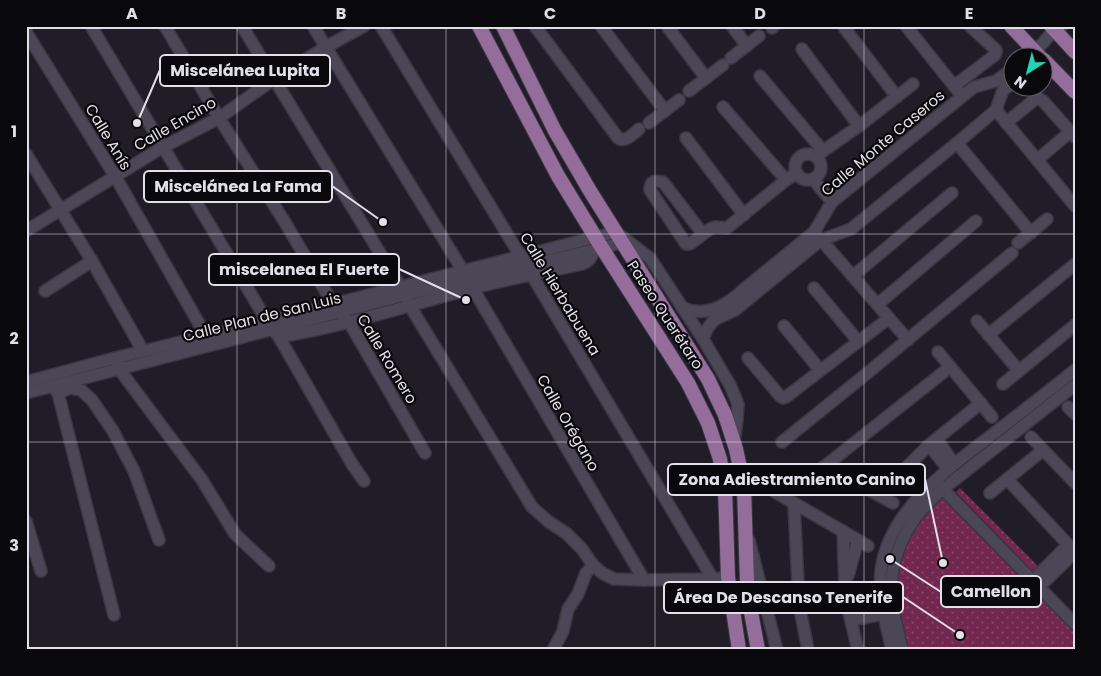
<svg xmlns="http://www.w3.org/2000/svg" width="1101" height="676" font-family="Poppins,sans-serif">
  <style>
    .park { fill: url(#park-dots) }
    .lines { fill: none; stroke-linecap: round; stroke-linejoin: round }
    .minor-casing { stroke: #3a3740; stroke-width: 14 }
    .major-casing { stroke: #3a3740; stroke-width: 16 }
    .minor { stroke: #4c4756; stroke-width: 11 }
    .major { stroke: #956d9b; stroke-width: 14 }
    .grid { fill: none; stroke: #e2dfe8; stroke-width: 1; stroke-opacity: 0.55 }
    .labels { text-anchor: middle; stroke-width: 4.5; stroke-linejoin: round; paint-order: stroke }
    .street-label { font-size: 15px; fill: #e2dfe8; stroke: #09080d }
    .leader { fill: none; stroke: #e2dfe8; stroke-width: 2 }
    .callout-dot { fill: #e2dfe8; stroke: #09080d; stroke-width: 2 }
    .callout { fill: #09080d; stroke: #e2dfe8; stroke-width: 2 }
    .callout-label { font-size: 16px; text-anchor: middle; font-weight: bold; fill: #e2dfe8 }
    .neatline { fill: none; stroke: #e2dfe8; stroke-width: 2 }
    .grid-label { font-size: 16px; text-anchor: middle; font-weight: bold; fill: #e2dfe8 }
  </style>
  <defs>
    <pattern id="park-dots" width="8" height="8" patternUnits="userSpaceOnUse" patternTransform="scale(1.25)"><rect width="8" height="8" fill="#72274f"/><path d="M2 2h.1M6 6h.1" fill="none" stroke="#864668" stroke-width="1.8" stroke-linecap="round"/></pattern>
  </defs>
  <rect width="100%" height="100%" fill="#201c28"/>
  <g class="park">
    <path d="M 960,488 L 1041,569 L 1035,574 L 956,492 Z"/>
    <path d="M 943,489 L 1075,626 L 1075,650 L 903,650 L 893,603 L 894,567 L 914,520 Z"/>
  </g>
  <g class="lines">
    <defs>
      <g id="minor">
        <path d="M 91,26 L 267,321"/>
        <path d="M 165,26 L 219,118 L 286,224 L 333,304 L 349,322 L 425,453"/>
        <path d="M 242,26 L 400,286"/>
        <path d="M 313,26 L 463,271"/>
        <path d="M 381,26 L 521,257 L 713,579"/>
        <path d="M 535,26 L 618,138 C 625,143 633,134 639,129"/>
        <path d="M 601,26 L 665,111"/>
        <path d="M 667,26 L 706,78"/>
        <path d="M 732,26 L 747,46"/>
        <path d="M 843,26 L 897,97"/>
        <path d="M 906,26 L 958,91"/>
        <path d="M 772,28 L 774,26"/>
        <path d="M 26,32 L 115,176 L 206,336"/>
        <path d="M 802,49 L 859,126"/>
        <path d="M 731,58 L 759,36"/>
        <path d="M 1027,58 L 1043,43 L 1054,30 L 1062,26"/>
        <path d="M 760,76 L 823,151"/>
        <path d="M 954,86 L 995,55 L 996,52 L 996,50 L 970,26"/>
        <path d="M 689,91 L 723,65"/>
        <path d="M 723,107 L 786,180"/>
        <path d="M 996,110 L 1075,206"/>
        <path d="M 649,123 L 679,100"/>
        <path d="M 1006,123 L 1034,100 L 1038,98 L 1043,101 L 1075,137"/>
        <path d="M 686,138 L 744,215"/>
        <path d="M 957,143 L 1031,233"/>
        <path d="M 26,154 L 92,261 L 143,351"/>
        <circle cx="808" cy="167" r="13"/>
        <path d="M 816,157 L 823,151 L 859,126 L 913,84"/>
        <path d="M 1037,160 L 1070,132"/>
        <path d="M 813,179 L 832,202"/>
        <path d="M 26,231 L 163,147 L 219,118 L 274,79 L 326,47 L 364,26"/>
        <path d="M 703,234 L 663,182 C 655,180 650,181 650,190 L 686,244 L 690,244 L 710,229 L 715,227 L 727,228 L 786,180 L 797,173"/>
        <path d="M 817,235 L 908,340"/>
        <path d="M 1018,243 L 1047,219"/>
        <path d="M 853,276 L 952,193"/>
        <path d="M 468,280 L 644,580"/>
        <path d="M 814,288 L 858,341"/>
        <path d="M 45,291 L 92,261"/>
        <path d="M 405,295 L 410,306 L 532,507 L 549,522 L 566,533 L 582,549 L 593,565 L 602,573 L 614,579 L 644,580 L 713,579 L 728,577"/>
        <path d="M 878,304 L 976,221"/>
        <path d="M 682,307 C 686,309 690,311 694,311 C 712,314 731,302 743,290 L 814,232 L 832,202 L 838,197 L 974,87 L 996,81 L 1014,68"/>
        <path d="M 977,321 L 1019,371"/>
        <path d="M 784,326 L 820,370"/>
        <path d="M 275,332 L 279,337 L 352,464 L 364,481"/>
        <path d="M 988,335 L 1075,264"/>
        <path d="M 279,337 C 344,326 407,306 470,289 C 507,279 545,272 582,264 C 589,261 592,258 594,250"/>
        <path d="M 703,339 L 707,329 L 714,320 L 735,310 L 821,240 L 851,229 L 957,143 L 996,110 L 1003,90 L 1014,82"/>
        <path d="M 938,352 L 992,417"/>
        <path d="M 748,358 L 780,396 L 783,398 L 786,397 L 889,318"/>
        <path d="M 118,365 L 119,369 L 202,480 L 235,534 L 269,566"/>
        <path d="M 26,382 L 115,358 L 267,321 L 616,232 L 650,258 L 703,339 L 730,385 L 738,404 L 737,420 L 734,442"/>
        <path d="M 1003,384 L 1075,325"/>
        <path d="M 52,386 L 58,393 L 114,615"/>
        <path d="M 26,393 L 405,295 L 602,248 L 622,242"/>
        <path d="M 58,393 L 70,388 L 81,390 L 92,400 L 113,431 L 134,471 L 159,540"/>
        <path d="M 1068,407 L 1075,414"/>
        <path d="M 1031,437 L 1075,483"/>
        <path d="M 937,439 L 954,464"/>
        <path d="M 782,442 L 865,375 L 1012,253"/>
        <path d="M 929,445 L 948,469"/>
        <path d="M 825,466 L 893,503"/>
        <path d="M 1007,479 L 1075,552"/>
        <path d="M 801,483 L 825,466 L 950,367"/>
        <path d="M 938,484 L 1075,624"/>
        <path d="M 775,492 L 868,546"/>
        <path d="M 990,493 L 1043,450"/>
        <path d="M 879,495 L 929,445 L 981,403"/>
        <path d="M 794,504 L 799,604 L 808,650"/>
        <path d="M 26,521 L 41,571"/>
        <path d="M 843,531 L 845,587 L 848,609 L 858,650"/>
        <path d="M 749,540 L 777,650"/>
        <path d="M 848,576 L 858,540"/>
        <path d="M 1033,580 L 1068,545"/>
        <path d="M 1039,587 L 1075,552"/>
        <path d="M 848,609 L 882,604"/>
        <path d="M 851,620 L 884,614"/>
        <path d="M 553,650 L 563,631 L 568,609 L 578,594 L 586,573 L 593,565"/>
        <path d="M 892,650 C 886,624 878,598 881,571 C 888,509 952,466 997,431 C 1023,411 1049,391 1075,370"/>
        <path d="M 902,650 C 899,635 895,620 892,604 C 888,575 897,544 914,520 C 922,508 933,498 943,489 L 1075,385"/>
      </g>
      <g id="major">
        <path d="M 479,26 L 558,176 L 602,248 L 688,383 L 708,423 L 720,459 L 725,488 L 728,577 L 739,650"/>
        <path d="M 503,26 L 555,131 L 590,191 L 708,379 L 725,415 L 736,449 L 744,487 L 747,582 L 751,612 L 758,650"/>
        <path d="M 1011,26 L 1041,58"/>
        <path d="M 1051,26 L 1075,52"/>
        <path d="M 1044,60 L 1075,92"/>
      </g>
    </defs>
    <use href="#minor" class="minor-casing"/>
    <use href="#major" class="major-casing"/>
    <use href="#minor" class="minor"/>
    <use href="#major" class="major"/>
  </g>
  <path class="grid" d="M 237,26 L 237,650M 446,26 L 446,650M 655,26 L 655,650M 864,26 L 864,650M 26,234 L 1075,234M 26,442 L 1075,442"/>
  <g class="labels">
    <g class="street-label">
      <text transform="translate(175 124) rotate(-30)" y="5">Calle Encino</text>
      <text transform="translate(108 137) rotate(59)" y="5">Calle Anís</text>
      <text transform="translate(883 143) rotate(-40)" y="5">Calle Monte Caseros</text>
      <text transform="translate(560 294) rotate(59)" y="5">Calle Hierbabuena</text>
      <text transform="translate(665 315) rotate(57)" y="5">Paseo Querétaro</text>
      <text transform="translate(262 317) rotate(-14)" y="5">Calle Plan de San Luis</text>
      <text transform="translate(387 359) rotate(59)" y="5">Calle Romero</text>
      <text transform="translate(568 423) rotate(60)" y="5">Calle Orégano</text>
    </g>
  </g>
  <path class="leader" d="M137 123L160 70M383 222L332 186M466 300L399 269M943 563L925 479M890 559L941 592M960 635L903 597"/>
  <g class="callout-dot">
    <circle cx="137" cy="123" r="5"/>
    <circle cx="383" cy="222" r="5"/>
    <circle cx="466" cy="300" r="5"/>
    <circle cx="943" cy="563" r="5"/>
    <circle cx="890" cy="559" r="5"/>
    <circle cx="960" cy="635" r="5"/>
  </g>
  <g class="callout">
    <rect x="160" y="55" width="170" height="31" rx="5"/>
    <rect x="144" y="171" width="188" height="31" rx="5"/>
    <rect x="209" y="254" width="190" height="31" rx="5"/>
    <rect x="668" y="464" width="257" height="31" rx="5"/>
    <rect x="941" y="576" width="100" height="31" rx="5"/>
    <rect x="664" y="582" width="239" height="31" rx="5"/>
  </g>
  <g class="callout-label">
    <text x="245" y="76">Miscelánea Lupita</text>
    <text x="238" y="192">Miscelánea La Fama</text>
    <text x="304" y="275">miscelanea El Fuerte</text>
    <text x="797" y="485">Zona Adiestramiento Canino</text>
    <text x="991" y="597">Camellon</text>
    <text x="783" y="603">Área De Descanso Tenerife</text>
  </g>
  <rect width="1101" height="676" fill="none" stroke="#09080d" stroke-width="55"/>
  <g transform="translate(1028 72) rotate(216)"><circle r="24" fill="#09080d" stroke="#605e65"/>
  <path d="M0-4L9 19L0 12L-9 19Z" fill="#20d5b0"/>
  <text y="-8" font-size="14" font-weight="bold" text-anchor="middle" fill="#e2dfe8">N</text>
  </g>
  <rect x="28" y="28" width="1046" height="620" class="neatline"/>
  <g class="grid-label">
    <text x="132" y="19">A</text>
    <text x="341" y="19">B</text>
    <text x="550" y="19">C</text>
    <text x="760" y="19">D</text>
    <text x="969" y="19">E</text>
    <text x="14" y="137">1</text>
    <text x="14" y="344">2</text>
    <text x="14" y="551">3</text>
  </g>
</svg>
